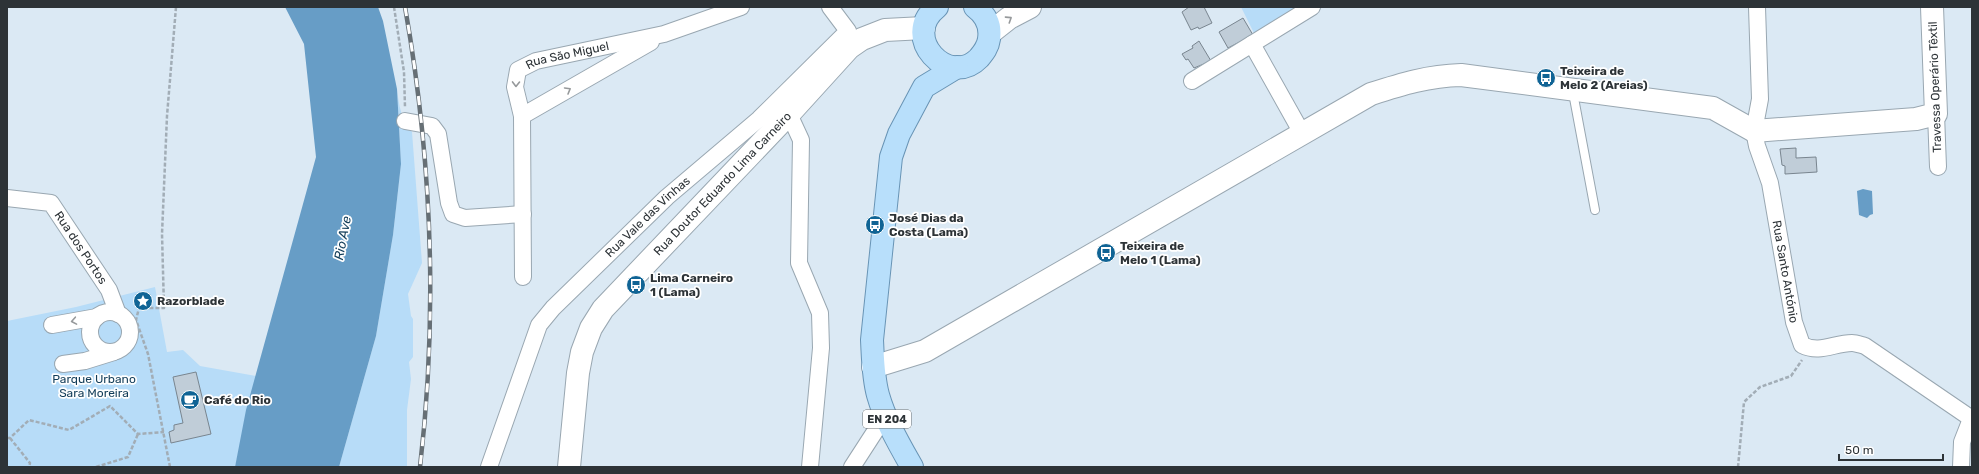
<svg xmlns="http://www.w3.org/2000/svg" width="1979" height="474" font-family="Rubik,sans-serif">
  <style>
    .green { fill: #b7dcf8 }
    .water { fill: #679dc6 }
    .building { fill: #c0cdd8; stroke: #79858f }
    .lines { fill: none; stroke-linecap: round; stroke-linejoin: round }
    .lane-casing { stroke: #99a7b1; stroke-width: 10 }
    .street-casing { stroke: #99a7b1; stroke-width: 18 }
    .secondary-casing { stroke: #99a7b1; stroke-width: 24 }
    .primary-casing { stroke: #6894b5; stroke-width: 24 }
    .path { stroke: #a2adb6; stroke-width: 2.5; stroke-dasharray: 4 2; stroke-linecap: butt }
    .lane { stroke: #fff; stroke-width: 8 }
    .street { stroke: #fff; stroke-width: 16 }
    .secondary { stroke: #fff; stroke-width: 22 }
    .primary { stroke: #b8dffb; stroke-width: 22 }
    .rail-casing { stroke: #666f75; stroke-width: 4.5 }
    .rail { stroke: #fff; stroke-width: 3; stroke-dasharray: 9; stroke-linecap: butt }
    .oneway { stroke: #96999b }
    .labels { text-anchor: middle; stroke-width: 3.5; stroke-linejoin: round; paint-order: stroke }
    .shield { fill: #fff; stroke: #6c7073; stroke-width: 1 }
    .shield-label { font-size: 11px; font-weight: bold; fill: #2d3337 }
    .street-label { font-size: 12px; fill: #2d3337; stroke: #fff }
    .poi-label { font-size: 12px; font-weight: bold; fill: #2d3337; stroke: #fff; text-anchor: start }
    .park-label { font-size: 12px; fill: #123d59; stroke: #fff }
    .water-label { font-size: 13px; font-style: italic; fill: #133e5a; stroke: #fff }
  </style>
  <rect width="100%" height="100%" fill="#dbe9f4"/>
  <g class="green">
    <path d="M 1241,7 L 1300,7 L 1255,35 Z"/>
    <path d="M 397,89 C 399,106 401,119 412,132 L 422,263 L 408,294 L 411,316 L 413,319 L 413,357 L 409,362 L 411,379 L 407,410 L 407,467 L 339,467 L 376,336 L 393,235 L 401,164 Z"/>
    <path d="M 155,287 L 167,352 L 183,350 L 200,366 L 256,376 L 235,467 L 7,467 L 7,321 L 76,307 Z"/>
  </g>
  <g class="water">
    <path d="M 285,7 L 378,7 L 383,21 L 397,89 L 401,164 L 393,235 L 376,336 L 339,467 L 235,467 L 246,410 L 316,157 L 304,44 Z"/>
    <path d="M 1863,189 L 1872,191 L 1873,214 L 1870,215 L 1867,218 L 1859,215 L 1857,191 Z"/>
  </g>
  <g class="building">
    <path d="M 1189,7 L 1204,7 L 1212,23 L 1199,29 L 1198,27 L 1191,30 L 1182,12 Z"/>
    <path d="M 1243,18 L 1253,35 L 1228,48 L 1219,32 Z"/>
    <path d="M 1199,41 L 1211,61 L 1194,68 L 1188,59 L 1186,60 L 1182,54 L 1193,48 L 1192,46 Z"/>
    <path d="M 1796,148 L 1796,158 L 1816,157 L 1817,172 L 1785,174 L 1785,166 L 1782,165 L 1780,149 Z"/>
    <path d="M 196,372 L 211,434 L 171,443 L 169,432 L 174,430 L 174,425 L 183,423 L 173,377 Z"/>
  </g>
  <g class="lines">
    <defs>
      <path id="lane" d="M 1575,91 L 1574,98 L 1595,210"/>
      <g id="street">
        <path id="s1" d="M 1757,7 L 1760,99 L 1754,131 L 1757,146 L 1770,183 L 1794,322 L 1802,345 C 1820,354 1834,343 1852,343 C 1856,343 1861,345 1865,346 L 1972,419"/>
        <path d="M 1252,44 L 1303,135"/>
        <path d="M 1192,81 L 1312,7"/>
        <path d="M 789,114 L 801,140 L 799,263 L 820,313 L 821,348 L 810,467"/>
        <path d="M 1936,114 L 1938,167"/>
        <path d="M 522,116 L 651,42"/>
        <path d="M 405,121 L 432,126 L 438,134 L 449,203 L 453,214 L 465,218 L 523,214"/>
        <path id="s2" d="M 7,198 L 51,203 L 109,290 L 118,314"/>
        <path id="s3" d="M 523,277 L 522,116 L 515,87 L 518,70 L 536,61 L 664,34 L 741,7"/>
        <circle cx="110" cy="332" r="20"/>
        <path d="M 52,325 L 97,317"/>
        <path d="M 63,364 L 85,361 L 114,352"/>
        <path id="s4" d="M 489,467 L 539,325 L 553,308 L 667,197 L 759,119 L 848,31 L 830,7"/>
        <path d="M 852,467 L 885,416"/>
        <path d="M 1961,467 L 1962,442 L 1971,419"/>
      </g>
      <g id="secondary">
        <path d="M 990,33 L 1009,18 L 1030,7"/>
        <path d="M 873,367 L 925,351 L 1371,94 C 1402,84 1428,76 1461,75 L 1713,108 L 1754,131 L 1916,119 L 1936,114 L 1932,7"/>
        <path id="s5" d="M 569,467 L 578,373 L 582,352 L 591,328 L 603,309 L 789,114 L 849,48 L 862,39 L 885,30 L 924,28"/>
      </g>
      <g id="primary">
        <path d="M 937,7 C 899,37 949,89 979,58 C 984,52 988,47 989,39 C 991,26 986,15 975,7"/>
        <path d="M 912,467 C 899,444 885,420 878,395 C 873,377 873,358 872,340 L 891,157 L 899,134 L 924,87 L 957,67"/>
      </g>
    </defs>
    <use href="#lane" class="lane-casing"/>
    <use href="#street" class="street-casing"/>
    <use href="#secondary" class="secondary-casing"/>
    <use href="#primary" class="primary-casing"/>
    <g class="path">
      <path d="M 394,7 L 404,72 L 405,107"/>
      <path d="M 7,438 L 10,438 L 29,420 L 69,430 L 110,406 L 138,434 L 164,432"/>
      <path d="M 10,438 L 30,463 L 29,467"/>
      <path d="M 96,467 L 128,457 L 138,434"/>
      <path d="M 170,467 L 148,354 L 136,320 L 139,308 L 164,308 L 162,234 L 167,116 L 176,7"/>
      <path d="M 1738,467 L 1744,402 L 1760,387 L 1791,376 L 1802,360"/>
    </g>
    <use href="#lane" class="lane"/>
    <use href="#street" class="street"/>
    <use href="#secondary" class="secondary"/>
    <use href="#primary" class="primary"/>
    <defs>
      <path id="rail" d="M 405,7 C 432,160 438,313 420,467"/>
    </defs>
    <use href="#rail" class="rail-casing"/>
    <use href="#rail" class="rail"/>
  </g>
  <defs><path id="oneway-chevron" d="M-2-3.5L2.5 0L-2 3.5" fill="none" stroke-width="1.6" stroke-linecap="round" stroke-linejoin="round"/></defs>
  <g class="oneway">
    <use href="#oneway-chevron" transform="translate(1009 19) rotate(-33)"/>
    <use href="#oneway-chevron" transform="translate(516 84) rotate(91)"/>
    <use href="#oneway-chevron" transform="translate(568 90) rotate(-30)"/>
    <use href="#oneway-chevron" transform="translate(74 321) rotate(170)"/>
  </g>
  <defs>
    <symbol id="bus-disc" viewBox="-11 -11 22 22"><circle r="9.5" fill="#106495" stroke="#fff"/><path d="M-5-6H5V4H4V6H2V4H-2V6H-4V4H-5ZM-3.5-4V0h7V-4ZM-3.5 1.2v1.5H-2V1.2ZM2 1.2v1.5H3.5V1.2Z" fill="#fff"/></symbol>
    <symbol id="sight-disc" viewBox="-11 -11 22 22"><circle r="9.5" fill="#106495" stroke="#fff"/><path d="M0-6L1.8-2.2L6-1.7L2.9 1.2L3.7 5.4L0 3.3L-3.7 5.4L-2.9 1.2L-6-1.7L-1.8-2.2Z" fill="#fff"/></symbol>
    <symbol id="cafe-disc" viewBox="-11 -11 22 22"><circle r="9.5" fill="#106495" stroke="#fff"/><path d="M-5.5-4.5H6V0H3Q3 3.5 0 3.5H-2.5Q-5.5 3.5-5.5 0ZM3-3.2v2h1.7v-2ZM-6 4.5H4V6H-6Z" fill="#fff"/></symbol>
  </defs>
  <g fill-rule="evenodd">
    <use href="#bus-disc" x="1535" y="67" width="22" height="22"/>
    <use href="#bus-disc" x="864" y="214" width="22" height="22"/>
    <use href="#bus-disc" x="1095" y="242" width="22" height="22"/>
    <use href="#bus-disc" x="625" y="274" width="22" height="22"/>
    <use href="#sight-disc" x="132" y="290" width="22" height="22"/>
    <use href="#cafe-disc" x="179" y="389" width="22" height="22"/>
  </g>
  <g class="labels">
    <rect class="shield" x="863" y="410" width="48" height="18" rx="3"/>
    <g class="shield-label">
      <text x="887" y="423">EN 204</text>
    </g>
    <g class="street-label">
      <text dy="4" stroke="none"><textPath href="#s3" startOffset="260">Rua São Miguel</textPath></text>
      <text transform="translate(1935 87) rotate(-92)" y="4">Travessa Operário Têxtil</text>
      <text dy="4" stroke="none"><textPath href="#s5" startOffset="337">Rua Doutor Eduardo Lima Carneiro</textPath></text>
      <text dy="4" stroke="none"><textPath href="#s4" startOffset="304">Rua Vale das Vinhas</textPath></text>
      <text dy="4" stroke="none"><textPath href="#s2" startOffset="98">Rua dos Portos</textPath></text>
      <text dy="4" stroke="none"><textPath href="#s1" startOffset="269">Rua Santo António</textPath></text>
    </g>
    <g class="poi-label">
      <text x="1560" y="75">Teixeira de<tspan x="1560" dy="14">Melo 2 (Areias)</tspan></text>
      <text x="889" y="222">José Dias da<tspan x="889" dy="14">Costa (Lama)</tspan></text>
      <text x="1120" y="250">Teixeira de<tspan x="1120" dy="14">Melo 1 (Lama)</tspan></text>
      <text x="650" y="282">Lima Carneiro<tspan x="650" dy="14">1 (Lama)</tspan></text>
      <text x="157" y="305">Razorblade</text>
      <text x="204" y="404">Café do Rio</text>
    </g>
    <g class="park-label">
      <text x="94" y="383">Parque Urbano<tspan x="94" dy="14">Sara Moreira</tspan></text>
    </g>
    <g class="water-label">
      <text transform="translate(342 238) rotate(-79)" y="5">Rio Ave</text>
    </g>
  </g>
  <rect width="1979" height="474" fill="none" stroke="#2d3337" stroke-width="16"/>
  <path d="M1839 454v6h104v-6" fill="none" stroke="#2d3337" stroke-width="2"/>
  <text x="1845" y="454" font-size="12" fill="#2d3337" stroke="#ffffff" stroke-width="3" paint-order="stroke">50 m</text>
</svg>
